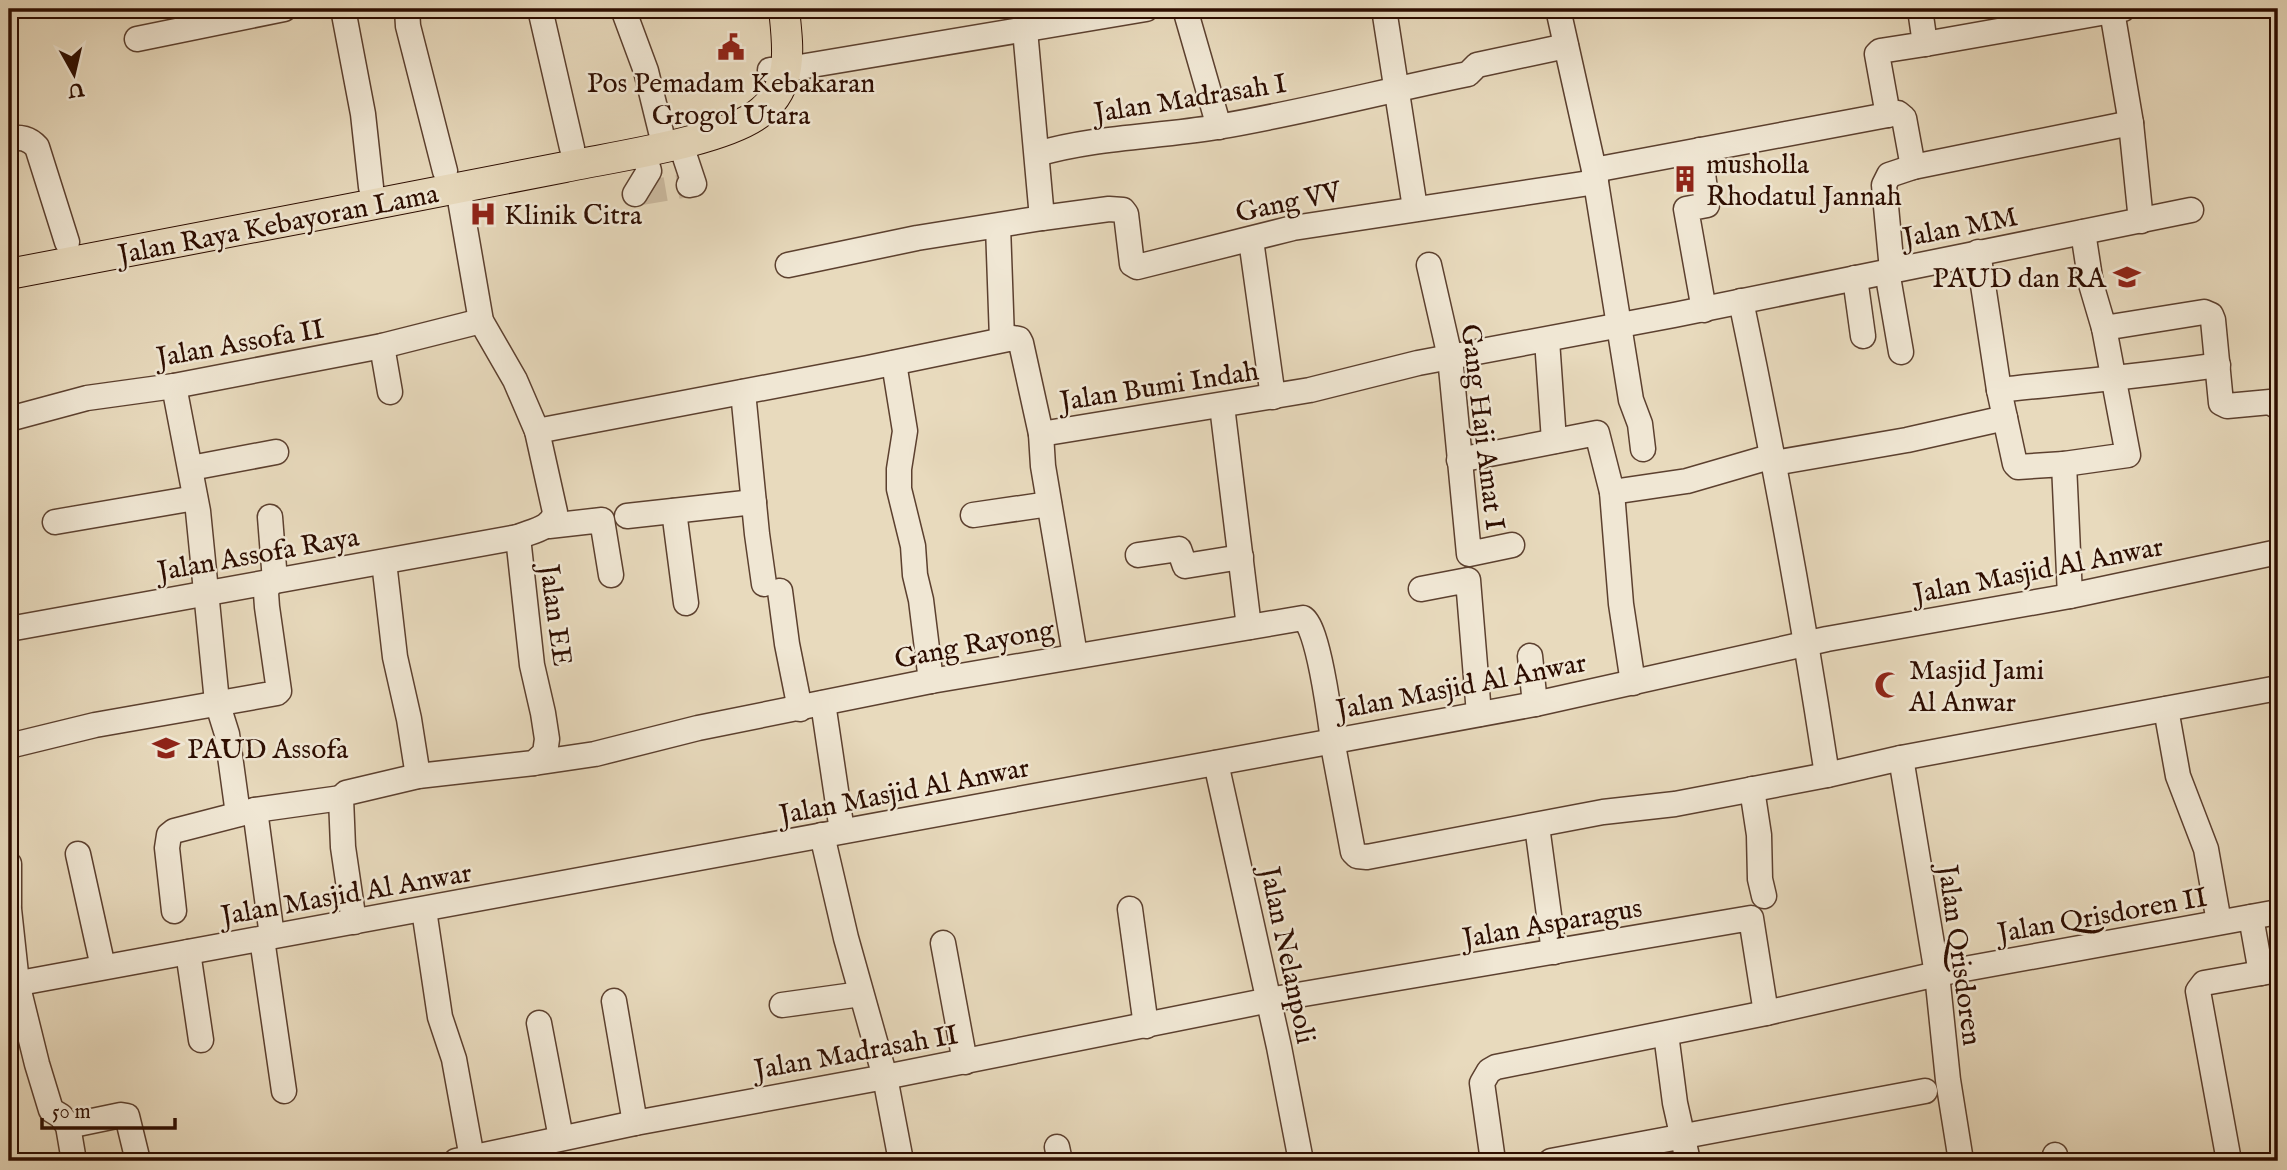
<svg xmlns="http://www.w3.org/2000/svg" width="2287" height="1170" font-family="'IM FELL English',serif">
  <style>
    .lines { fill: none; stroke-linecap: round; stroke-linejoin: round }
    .minor-tunnel { stroke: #ccbba1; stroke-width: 24; stroke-dasharray: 24 12; stroke-linecap: butt }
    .minor-casing { stroke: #5c402f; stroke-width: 27 }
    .major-casing { stroke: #2d0d00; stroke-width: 32 }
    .minor { stroke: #f0e7d4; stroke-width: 24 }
    .major { stroke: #e8dabd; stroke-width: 30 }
    .labels { text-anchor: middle; stroke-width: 5; stroke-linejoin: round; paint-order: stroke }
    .poi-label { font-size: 28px; fill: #2d0d00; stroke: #f0e7d4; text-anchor: start }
    .street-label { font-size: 28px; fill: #2d0d00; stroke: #f0e7d4 }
  </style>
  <rect width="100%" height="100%" fill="#e8dabd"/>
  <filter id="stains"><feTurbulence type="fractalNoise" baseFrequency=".00286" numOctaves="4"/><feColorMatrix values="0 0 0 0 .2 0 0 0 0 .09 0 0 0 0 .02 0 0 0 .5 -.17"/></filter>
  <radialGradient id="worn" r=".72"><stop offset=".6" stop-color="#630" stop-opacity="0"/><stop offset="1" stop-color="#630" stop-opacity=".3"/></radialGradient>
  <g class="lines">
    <path class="minor-tunnel" d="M 642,193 L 689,185"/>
    <defs>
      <g id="minor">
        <path d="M 343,9 L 363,114 L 371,187"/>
        <path d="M 407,9 L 408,26 L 445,171"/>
        <path d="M 540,9 L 572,148"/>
        <path d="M 623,9 L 646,71 L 661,132"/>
        <path d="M 1185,9 L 1219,127"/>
        <path d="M 1384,9 L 1415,208"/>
        <path d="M 1558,9 L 1594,170 L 1631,400 L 1640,424 L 1643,449"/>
        <path d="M 2112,11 L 2131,123 L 2141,221"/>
        <path d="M 137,39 L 284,9"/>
        <path d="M 1925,44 L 2123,9"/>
        <path d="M 770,70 L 788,69 L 1146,9"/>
        <path d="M 1888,115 L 1877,54 L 1880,51 L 1925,44 L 1920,9"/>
        <path d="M 9,138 C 21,137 29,138 37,147 L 67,242"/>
        <path d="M 680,142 L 694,184 L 689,185"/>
        <path d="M 1700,150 L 1707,205 L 1686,209 L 1704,310"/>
        <path d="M 1037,154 C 1095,137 1157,137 1217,127 C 1301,113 1384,91 1468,74 L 1477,65 L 1566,46"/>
        <path d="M 1594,170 L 1898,113 L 1904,118 L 1913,167"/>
        <path d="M 635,194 L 649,171 L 643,151"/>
        <path d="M 1042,218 L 1109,209 L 1123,210 L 1126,214 L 1132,264 L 1137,267 L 1293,228 L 1596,182"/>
        <path d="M 998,226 L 1002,339"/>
        <path d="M 2083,232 L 2091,284 L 2104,328 L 2204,312 L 2211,315 L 2213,320 L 2221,403 L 2227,406 L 2270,402 L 2278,407"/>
        <path d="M 1251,240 L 1273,397"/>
        <path d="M 1978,252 L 1999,390 L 2015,464 L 2018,467 L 2064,464 L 2070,596"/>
        <path d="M 788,265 L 917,238 L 1042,218 L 1025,30"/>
        <path d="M 1429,265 L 1450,357 L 1469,554 L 1512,545"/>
        <path d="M 1892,270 L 1884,185 L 1889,175 L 1913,167 L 2131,123"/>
        <path d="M 1887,271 L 1901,352"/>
        <path d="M 1855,278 L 1863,336"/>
        <path d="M 1741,301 C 1774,458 1803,616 1827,775"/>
        <path d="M 1547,340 L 1554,441"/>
        <path d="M 382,346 L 390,392"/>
        <path d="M 894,363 L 905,431 L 899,469 L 899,489 L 913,546 L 915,575 L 921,600 L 931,681"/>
        <path d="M 174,386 L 198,511 L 217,702 L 227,734 L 238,814"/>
        <path d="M 1999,390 C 2072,382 2145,376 2218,365"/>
        <path d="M 743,392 L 757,534 L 764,584"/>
        <path d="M 1222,406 L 1249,627"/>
        <path d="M 9,419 L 87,398 L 174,386 L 382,346 L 481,321"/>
        <path d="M 537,431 L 868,368 L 1013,338 L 1019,339 L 1021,343 L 1041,434 L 1310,390 L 1418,363 L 1674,315 L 2191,210"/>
        <path d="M 1041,434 L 1043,466 L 1075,655"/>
        <path d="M 1459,460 L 1597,433 L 1612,492 L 1621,604 L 1633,683"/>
        <path d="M 1774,463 L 1907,440 L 2005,418"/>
        <path d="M 2064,464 L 2128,455 L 2104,328"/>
        <path d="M 191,468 L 276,452"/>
        <path d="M 1612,492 L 1687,481 L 1773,456"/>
        <path d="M 674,511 L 686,603"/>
        <path d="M 973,515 L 1049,504"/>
        <path d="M 627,516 L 754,502"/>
        <path d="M 270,517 L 275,581"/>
        <path d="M 55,522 L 195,498"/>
        <path d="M 549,526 L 602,520 L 611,575"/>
        <path d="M 1138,555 L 1179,549 L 1185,566 L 1241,557"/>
        <path d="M 384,562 L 395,657 L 409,719 L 418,776"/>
        <path d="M 1421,589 L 1468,580 L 1479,714"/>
        <path d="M 780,591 L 787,644 L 800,709"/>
        <path d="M 9,629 L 518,537 C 532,531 553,528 555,512 L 537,431 L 515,380 L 481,321 L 458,188"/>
        <path d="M 1530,656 L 1535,704"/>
        <path d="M 823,703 L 842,831"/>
        <path d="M 2166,709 L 2178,776 L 2206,849 L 2219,922"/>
        <path d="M 1332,740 L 1353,852 L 1357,856 L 1367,857 L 1603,812 L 1675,804 L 1827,775 L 1901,758 L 2278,688"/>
        <path d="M 9,746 L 95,725 L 277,693 L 279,691 L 267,607 L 266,593 L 269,581"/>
        <path d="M 1901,758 L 1937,974 L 1948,1080 L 1961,1161"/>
        <path d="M 534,763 L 595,754 L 698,728 L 931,681 L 1303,618 C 1318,626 1330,718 1333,740"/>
        <path d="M 1216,763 L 1279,1047 L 1301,1161"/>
        <path d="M 1752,789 L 1759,835 L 1760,879 L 1764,896"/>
        <path d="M 255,810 L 272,936"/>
        <path d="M 1537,826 L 1554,952"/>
        <path d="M 822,835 L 846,938 L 885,1077 L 901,1161"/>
        <path d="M 78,854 L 103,967"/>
        <path d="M 9,864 L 9,905"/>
        <path d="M 9,909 L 17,983 L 37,1064 L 51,1110 L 61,1116 L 68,1126 L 74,1161"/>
        <path d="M 1130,909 L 1146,1026"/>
        <path d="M 424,910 L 440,1017 L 454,1059 L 472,1158"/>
        <path d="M 174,911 L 167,848 L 169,835 L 174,831 L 255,810 L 341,798"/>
        <path d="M 2251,917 L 2261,973"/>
        <path d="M 354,922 L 343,847 L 341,798 L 346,793 L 418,776 L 534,763 L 545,753 L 547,739 L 543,713 L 532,665 L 518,537"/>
        <path d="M 262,939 L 284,1091"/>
        <path d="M 943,943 L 965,1062"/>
        <path d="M 188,952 L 201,1040"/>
        <path d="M 9,985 L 1535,704 L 1827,639 L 2070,596 L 2278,552"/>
        <path d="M 614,1001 L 635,1123"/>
        <path d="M 782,1005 L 861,994"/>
        <path d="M 539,1023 L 561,1138"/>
        <path d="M 1666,1034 L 1675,1103 L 1688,1161"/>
        <path d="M 68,1126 L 121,1115 L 127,1116 L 138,1161"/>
        <path d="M 1057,1147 L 1060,1161"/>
        <path d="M 2055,1155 L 2056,1161"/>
        <path d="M 456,1161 L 635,1123 L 885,1077 L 1280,998 L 1751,918 L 1766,1013"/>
        <path d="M 1493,1161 L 1482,1083 L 1489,1071 L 1496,1067 L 1766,1013 L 1937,974 L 2278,912"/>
        <path d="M 1551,1161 L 1925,1091"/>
        <path d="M 2229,1161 L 2198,991 L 2204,983 L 2278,970"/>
      </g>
      <path id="major" d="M 9,274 C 194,238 380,204 565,167 C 612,157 728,141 762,111 C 794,84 788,47 784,9"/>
    </defs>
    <use href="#minor" class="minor-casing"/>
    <use href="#major" class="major-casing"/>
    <use href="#minor" class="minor"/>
    <use href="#major" class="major"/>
  </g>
  <defs>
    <symbol id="civic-bare" viewBox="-9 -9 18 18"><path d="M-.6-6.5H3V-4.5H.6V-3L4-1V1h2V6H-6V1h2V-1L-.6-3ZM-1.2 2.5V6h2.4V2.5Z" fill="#8f2418" stroke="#f0e7d4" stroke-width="2.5" paint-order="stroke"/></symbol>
    <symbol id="building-bare" viewBox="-9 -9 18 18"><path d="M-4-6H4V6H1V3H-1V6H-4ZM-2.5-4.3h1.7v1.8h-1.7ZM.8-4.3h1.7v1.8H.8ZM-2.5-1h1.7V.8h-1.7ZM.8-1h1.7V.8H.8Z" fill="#8f2418" stroke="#f0e7d4" stroke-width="2.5" paint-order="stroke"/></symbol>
    <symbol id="hospital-bare" viewBox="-9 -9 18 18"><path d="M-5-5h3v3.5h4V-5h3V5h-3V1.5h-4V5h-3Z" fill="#8f2418" stroke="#f0e7d4" stroke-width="2.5" paint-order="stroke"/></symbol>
    <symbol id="school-bare" viewBox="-9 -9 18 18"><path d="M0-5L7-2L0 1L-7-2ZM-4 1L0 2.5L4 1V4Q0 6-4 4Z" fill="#8f2418" stroke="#f0e7d4" stroke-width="2.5" paint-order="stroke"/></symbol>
    <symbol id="mosque-bare" viewBox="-9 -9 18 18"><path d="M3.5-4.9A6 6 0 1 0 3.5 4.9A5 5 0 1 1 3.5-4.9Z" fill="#8f2418" stroke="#f0e7d4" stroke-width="2.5" paint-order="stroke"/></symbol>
  </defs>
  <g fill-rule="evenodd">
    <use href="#civic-bare" x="712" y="28" width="38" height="38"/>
    <use href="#building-bare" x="1666" y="160" width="38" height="38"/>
    <use href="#hospital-bare" x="464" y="195" width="38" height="38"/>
    <use href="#school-bare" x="2108" y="258" width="38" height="38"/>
    <use href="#mosque-bare" x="1869" y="666" width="38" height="38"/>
    <use href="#school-bare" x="147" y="729" width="38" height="38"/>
  </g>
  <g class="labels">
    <g class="poi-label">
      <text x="731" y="92" text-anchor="middle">Pos Pemadam Kebakaran<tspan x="731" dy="32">Grogol Utara</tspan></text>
      <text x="1706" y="173">musholla<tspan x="1706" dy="32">Rhodatul Jannah</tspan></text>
      <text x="504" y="224">Klinik Citra</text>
      <text x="2106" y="287" text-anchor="end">PAUD dan RA</text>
      <text x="1909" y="679">Masjid Jami<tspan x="1909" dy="32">Al Anwar</tspan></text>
      <text x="187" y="758">PAUD Assofa</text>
    </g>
    <g class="street-label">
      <text transform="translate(1190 97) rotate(-9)" y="10">Jalan Madrasah I</text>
      <text transform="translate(1288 201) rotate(-12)" y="10">Gang VV</text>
      <text transform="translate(278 223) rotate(-11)" y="10">Jalan Raya Kebayoran Lama</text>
      <text transform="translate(1960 226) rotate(-11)" y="10">Jalan MM</text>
      <text transform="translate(240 342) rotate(-10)" y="10">Jalan Assofa II</text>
      <text transform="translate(1159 385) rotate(-9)" y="10">Jalan Bumi Indah</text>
      <text transform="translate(1484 427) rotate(83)" y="10">Gang Haji Amat I</text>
      <text transform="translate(258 553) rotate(-10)" y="10">Jalan Assofa Raya</text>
      <text transform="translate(2038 569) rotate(-11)" y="10">Jalan Masjid Al Anwar</text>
      <text transform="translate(557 615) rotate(82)" y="10">Jalan EE</text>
      <text transform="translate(974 643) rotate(-11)" y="10">Gang Rayong</text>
      <text transform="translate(1461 685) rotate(-11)" y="10">Jalan Masjid Al Anwar</text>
      <text transform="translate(904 790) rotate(-11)" y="10">Jalan Masjid Al Anwar</text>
      <text transform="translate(346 893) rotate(-10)" y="10">Jalan Masjid Al Anwar</text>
      <text transform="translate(2102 914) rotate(-10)" y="10">Jalan Qrisdoren II</text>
      <text transform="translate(1552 922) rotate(-10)" y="10">Jalan Asparagus</text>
      <text transform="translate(1289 955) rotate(78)" y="10">Jalan Nelanpoli</text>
      <text transform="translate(1961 955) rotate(82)" y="10">Jalan Qrisdoren</text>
      <text transform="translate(856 1051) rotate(-10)" y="10">Jalan Madrasah II</text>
    </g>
  </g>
  <rect width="2287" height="1170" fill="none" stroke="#e8dabd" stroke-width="35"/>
  <rect x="10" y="10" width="2266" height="1149" fill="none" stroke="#2d0d00" stroke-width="3.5"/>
  <rect x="18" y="18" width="2252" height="1135" fill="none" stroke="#2d0d00" stroke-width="2"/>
  <g transform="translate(74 74) rotate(172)" stroke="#f0e7d4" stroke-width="5" paint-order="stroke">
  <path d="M0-5L12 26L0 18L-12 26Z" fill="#2d0d00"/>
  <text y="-10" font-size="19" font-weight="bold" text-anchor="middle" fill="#2d0d00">U</text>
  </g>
  <path d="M42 1118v10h133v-10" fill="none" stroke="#2d0d00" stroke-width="3.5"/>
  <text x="52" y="1118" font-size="21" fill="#2d0d00" stroke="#f0e7d4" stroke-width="5" paint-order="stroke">50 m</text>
  <rect width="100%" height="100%" filter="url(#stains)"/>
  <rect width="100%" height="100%" fill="url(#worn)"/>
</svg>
